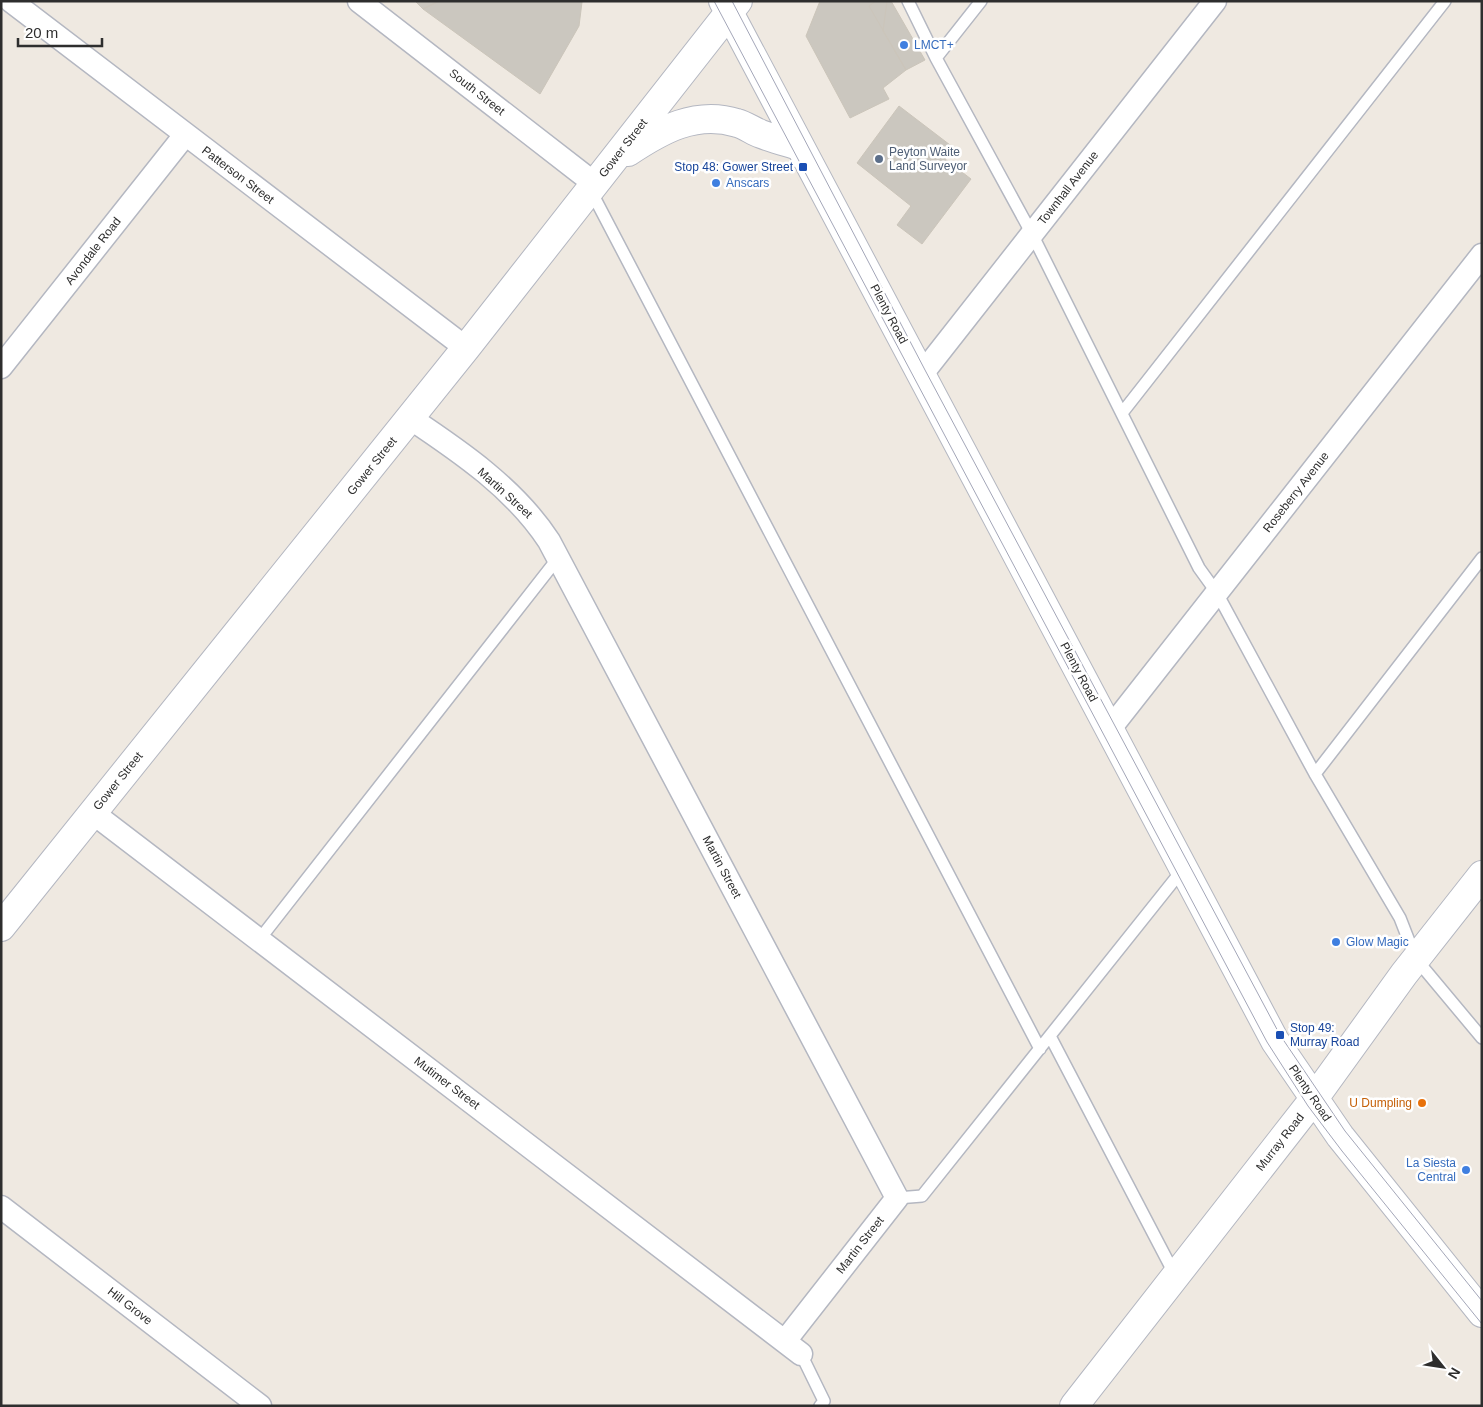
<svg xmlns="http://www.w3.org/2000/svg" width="1483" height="1407" viewBox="0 0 1483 1407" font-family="Helvetica,sans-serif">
<rect width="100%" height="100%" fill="#efe9e1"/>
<path fill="#cbc7bf" stroke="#cbc5ba" d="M415 1H439L423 9Z
M439 1H582V2L579 26 540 94 423 9Z
M820 1H887L883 31 906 70 883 88 889 99 850 118 806 36Z
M876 1H891L925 60 906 70 869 6Z
M899 106 954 148 945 159 971 179 922 244 897 225 911 206 857 163Z"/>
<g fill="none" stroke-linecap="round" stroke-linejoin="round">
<defs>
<path id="lane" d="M908 1 936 58 1032 234 1199 568 1217 593 1315 774 1400 918 1416 959 1482 1038
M936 58 981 1
M591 191 1040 1049
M1122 413 1445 1
M1315 774 1482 558
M259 940 558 558
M1050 1036 1175 1275
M897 1198 922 1196 1183 869
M801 1354 824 1401 820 1406"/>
<path id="street" d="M11 1 466 348
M359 1 595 184
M1 367 185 135
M922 374 1215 1
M410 418C461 452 515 489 549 541L897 1198 785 1341
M1109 730 1482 255
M93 813 801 1354
M1 1207 260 1406"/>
<path id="secondary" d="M723 1 1275 1041 1340 1136 1482 1313
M628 152C661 130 696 110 737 123 745 125 753 131 761 134 774 139 786 142 799 146
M1 927 466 348 738 1
M1074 1406 1313 1100 1404 974 1482 875"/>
</defs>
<use href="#lane" stroke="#b4b7c1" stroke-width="14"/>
<use href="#street" stroke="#b4b7c1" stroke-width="25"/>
<use href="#secondary" stroke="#b4b7c1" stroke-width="30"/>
<use href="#lane" stroke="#fff" stroke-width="11"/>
<use href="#street" stroke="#fff" stroke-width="22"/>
<use href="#secondary" stroke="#fff" stroke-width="28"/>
<path stroke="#a3a6b8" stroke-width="1" d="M714 1 1267 1042 1308 1106 1342 1151 1482 1324
M732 1 925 370 1280 1035 1345 1131 1482 1301"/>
</g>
<g fill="#3f7fe0" stroke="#fff" stroke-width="2">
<circle cx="904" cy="45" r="5"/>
<circle cx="716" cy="183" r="5"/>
<circle cx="1336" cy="942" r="5"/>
<circle cx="1466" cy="1170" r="5"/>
</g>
<circle fill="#5c6f8a" stroke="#fff" stroke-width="2" cx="879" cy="159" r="5"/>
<g fill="#1a4fb4" stroke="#fff" stroke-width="2">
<rect x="798" y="162" width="10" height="10" rx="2.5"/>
<rect x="1275" y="1030" width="10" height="10" rx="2.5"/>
</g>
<circle fill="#e8710a" stroke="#fff" stroke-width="2" cx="1422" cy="1103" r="5"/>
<g text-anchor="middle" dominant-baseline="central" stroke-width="5" stroke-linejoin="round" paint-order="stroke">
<g font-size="12" fill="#366cbe" stroke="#fff" text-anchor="start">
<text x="914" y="45">LMCT+</text>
<text x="726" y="183">Anscars</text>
<text x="1346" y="942">Glow Magic</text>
<text x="1456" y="1163" text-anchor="end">La Siesta<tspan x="1456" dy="14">Central</tspan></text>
</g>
<g font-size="12" fill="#2e2e2e" stroke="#fff">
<text transform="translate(477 92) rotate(38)">South Street</text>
<text transform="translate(623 148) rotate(-52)">Gower Street</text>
<text transform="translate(238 175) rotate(37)">Patterson Street</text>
<text transform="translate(1068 188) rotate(-52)">Townhall Avenue</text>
<text transform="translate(93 251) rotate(-52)">Avondale Road</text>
<text transform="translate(889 314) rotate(62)">Plenty Road</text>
<text transform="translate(372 466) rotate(-51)">Gower Street</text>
<text transform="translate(1296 492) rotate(-52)">Roseberry Avenue</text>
<text transform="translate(505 493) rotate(42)">Martin Street</text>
<text transform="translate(1079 672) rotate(62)">Plenty Road</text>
<text transform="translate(118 781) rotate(-51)">Gower Street</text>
<text transform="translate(722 867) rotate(62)">Martin Street</text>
<text transform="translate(447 1083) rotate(37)">Mutimer Street</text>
<text transform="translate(1310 1093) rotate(56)">Plenty Road</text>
<text transform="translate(1280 1142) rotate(-52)">Murray Road</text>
<text transform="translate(860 1245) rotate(-52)">Martin Street</text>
<text transform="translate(130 1306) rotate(38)">Hill Grove</text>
</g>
<g font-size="12" fill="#4e5e75" stroke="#fff" text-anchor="start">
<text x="889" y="152">Peyton Waite<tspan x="889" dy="14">Land Surveyor</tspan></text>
</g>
<g font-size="12" fill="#164399" stroke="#fff" text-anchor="end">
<text x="793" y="167">Stop 48: Gower Street</text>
<text x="1290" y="1028" text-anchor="start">Stop 49:<tspan x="1290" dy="14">Murray Road</tspan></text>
</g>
<g font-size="12" fill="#c56008" stroke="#fff" text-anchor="end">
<text x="1412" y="1103">U Dumpling</text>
</g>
</g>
<rect width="1483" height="1407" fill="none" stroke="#2e2e2e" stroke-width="5"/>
<g transform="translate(1443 1367) rotate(120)" stroke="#ffffff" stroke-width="4" paint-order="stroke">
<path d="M0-4L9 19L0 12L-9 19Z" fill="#2e2e2e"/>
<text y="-8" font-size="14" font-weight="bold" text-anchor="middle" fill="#2e2e2e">N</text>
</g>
<path d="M18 38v8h84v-8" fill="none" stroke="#2e2e2e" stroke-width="2.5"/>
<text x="25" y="38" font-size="15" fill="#2e2e2e" stroke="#ffffff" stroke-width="4" paint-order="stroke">20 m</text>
</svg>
